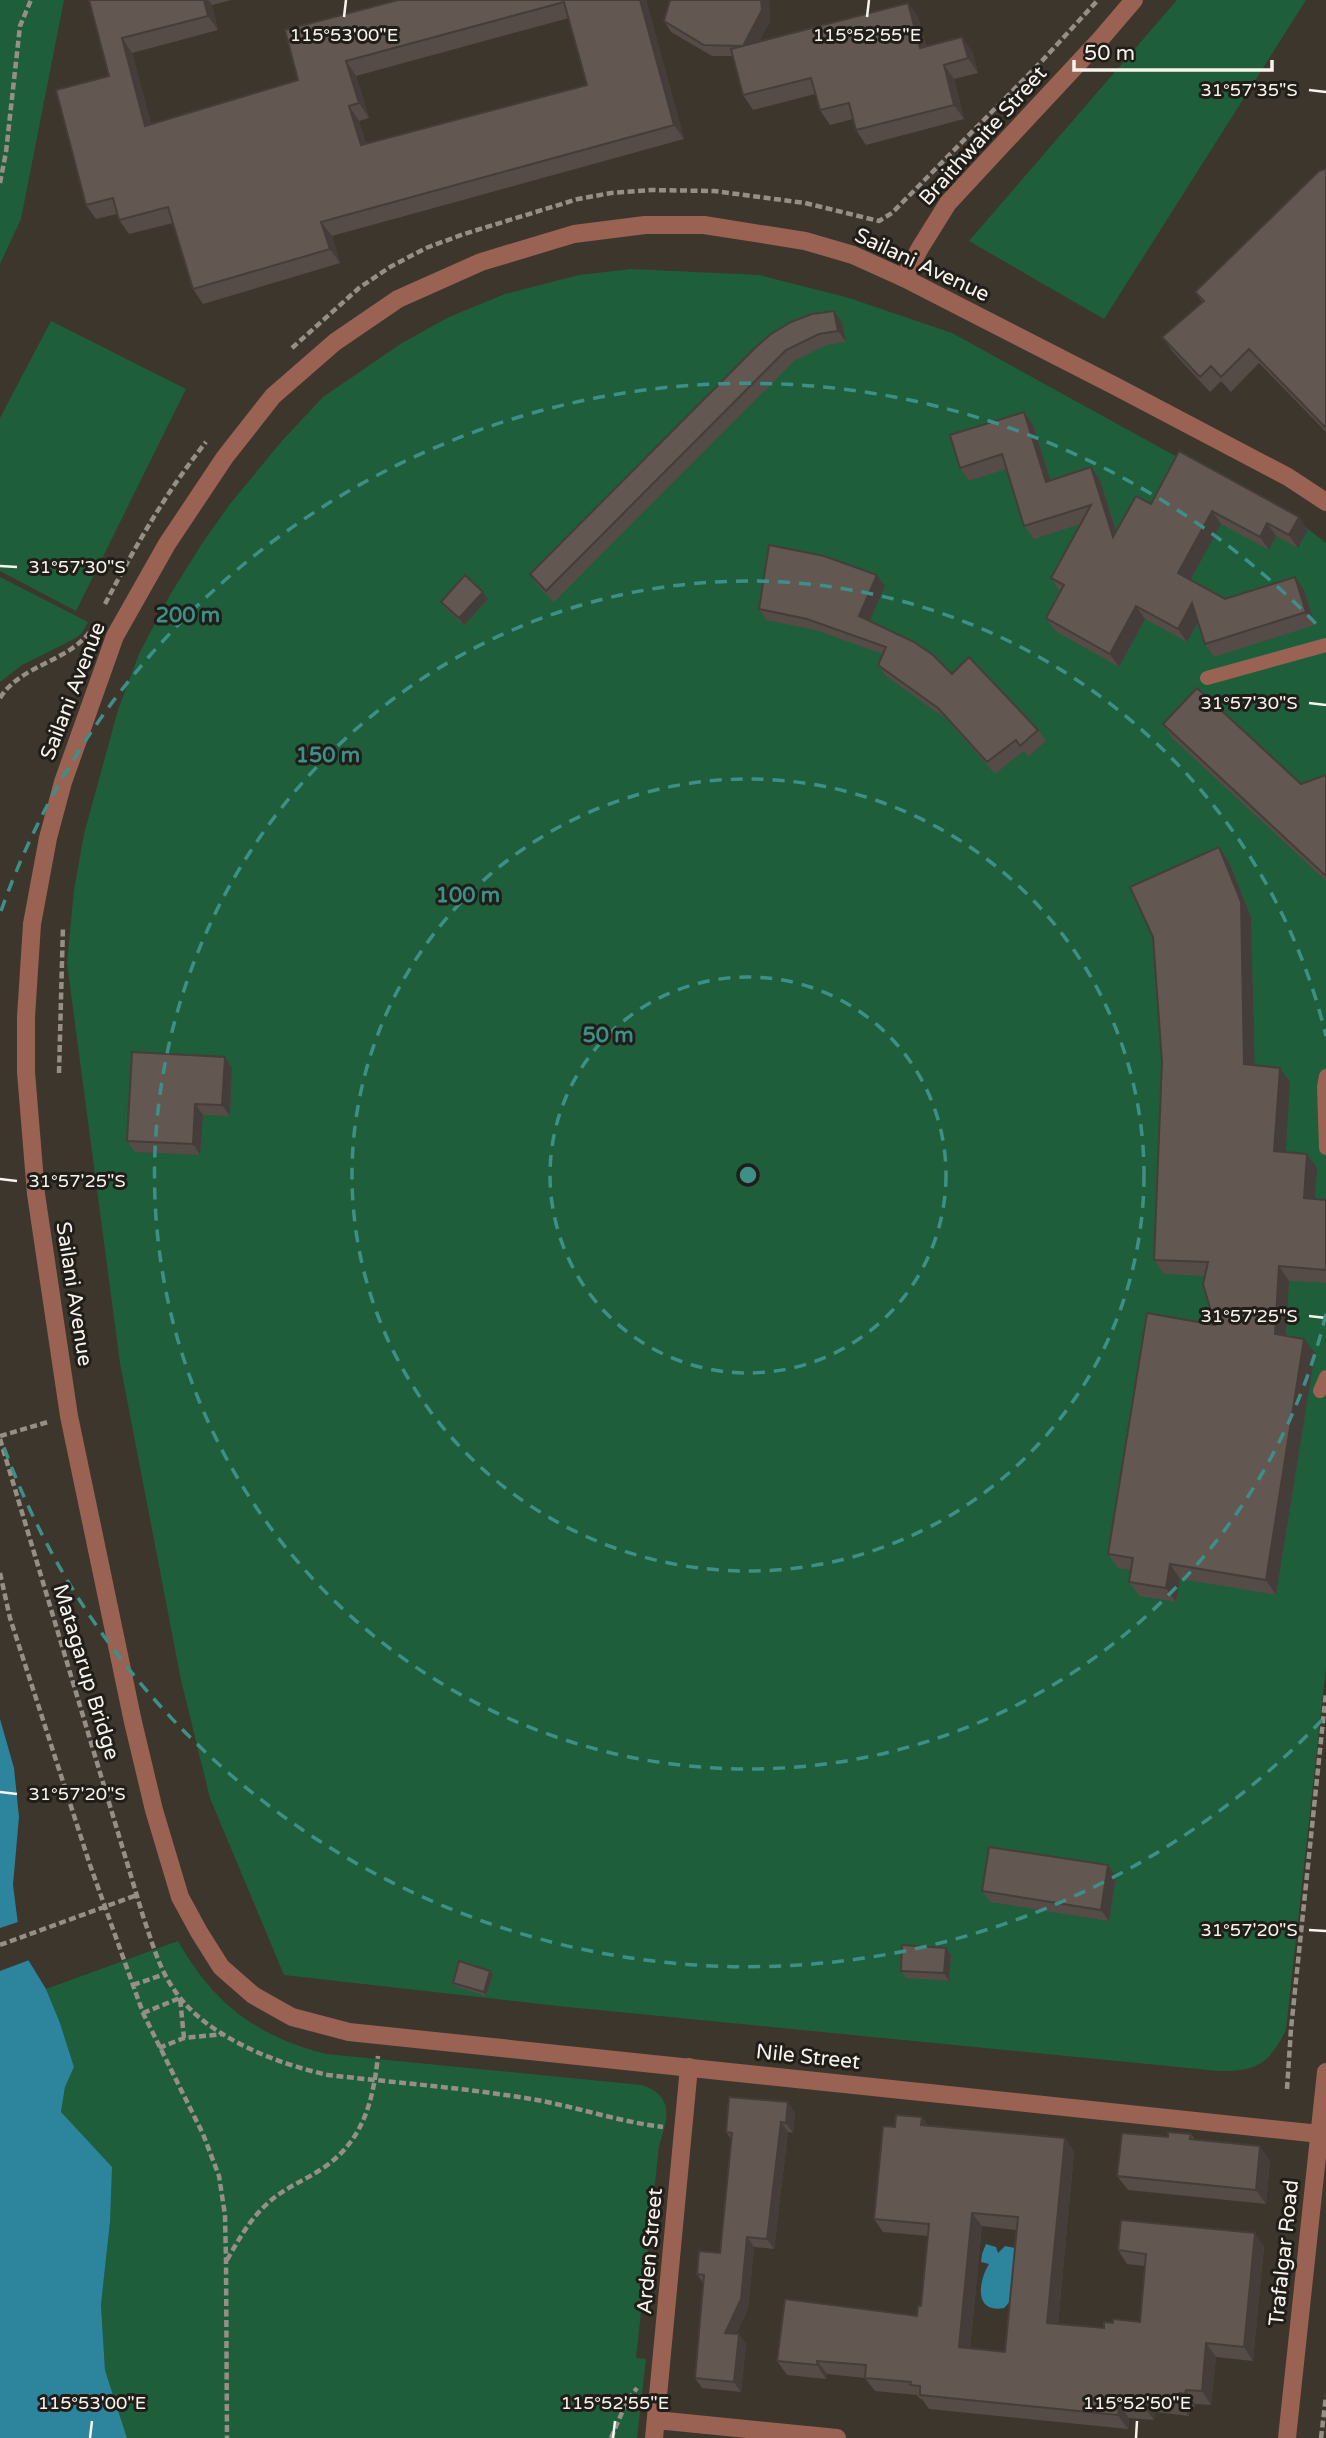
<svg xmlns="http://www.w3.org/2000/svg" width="1326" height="2438" viewBox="0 0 1326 2438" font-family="'Varela Round',sans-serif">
<rect width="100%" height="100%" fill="#3d362d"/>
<path fill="#1f5e3b" d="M0 0H64L21 219 0 264Z
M1177 0H1306L1104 319 969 241Z
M631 269 759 275 849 298 952 333 1308 529 1326 543V1667L1286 2030C1269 2064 1257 2071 1219 2071L558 2006 284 1975 210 1798 181 1680 120 1363 67 963 74 890 84 834 118 710 139 654 170 595 203 542 230 504 281 442 323 397 402 343 449 317 505 294 579 275Z
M51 321 186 389 76 611 0 571V418Z
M0 577 88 622 82 633 74 639 22 665 0 682Z
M178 1941C214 2004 256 2036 326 2054L642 2085C676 2097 667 2119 659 2146L636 2358 646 2359 637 2438H127L105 2370 101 2305 110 2222 84 2139 61 2112 65 2087 74 2067 60 2023 46 1989Z"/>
<path fill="#2c849d" d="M0 1719 14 1768 19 1817 13 1885 21 1948 46 1989 60 2023 74 2067 65 2087 61 2112 112 2167 110 2222 101 2305 105 2370 127 2438H0Z
M986 2244 996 2247 998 2253 1005 2246 1015 2248C1016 2267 1020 2294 1004 2308 974 2314 978 2282 989 2264L981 2262 982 2254Z"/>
<path fill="#3d362d" d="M21 1921 25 1947 32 1959 0 1971V1928Z"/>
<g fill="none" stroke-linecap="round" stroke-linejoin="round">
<path stroke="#958f87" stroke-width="4.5" stroke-dasharray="7 3.5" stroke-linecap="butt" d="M0 183 6 152 20 26 31 0
M292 348 359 288 390 267 426 248 464 234 578 199 611 193 651 190 714 191 805 203 879 221 892 213 1040 63 1098 0
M105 604C135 547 166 492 206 442
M0 698C22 663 72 662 93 627
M59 1073 63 926
M0 1436 48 1422
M0 1439 143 1916C152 1942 159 1969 175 1991 205 2036 277 2064 328 2075 398 2083 468 2088 537 2100 580 2108 621 2122 663 2127
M0 1573 10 1618 90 1865 143 2013 203 2134 219 2176 225 2215 226 2261 227 2438
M0 1945 137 1895
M133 1985 165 1974
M143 2013 180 1998 184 2038
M159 2048 184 2038 223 2034
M1287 2089 1291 2029 1326 1692
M227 2260C239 2239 250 2219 268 2203 284 2188 304 2181 323 2168 363 2141 373 2102 378 2056
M611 2438 627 2401 637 2388
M1321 2438 1326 2396"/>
<path stroke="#9a6252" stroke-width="14" d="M1207 678 1326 645
M1326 1148 1324 1087 1326 1076
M1320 1391 1326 1377"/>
<path stroke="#9a6252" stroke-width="18" d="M904 278 920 248 948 203 1098 42 1134 0
M656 2420 837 2438
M654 2438 689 2067"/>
<path stroke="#9a6252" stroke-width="18" d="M1320 2134 349 2032 292 2017 253 1995 221 1967 199 1932 180 1897 154 1810 133 1722 69 1416 36 1194 26 1072V1017L32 924 48 838 63 782 115 636 167 544 225 457 273 396 335 342 398 299 481 262 574 234 645 225H704L805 241 853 255 904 278 1117 387 1288 477 1326 502
M1287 2438 1326 2072"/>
</g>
<path fill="#554b47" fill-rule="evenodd" d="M89 0H231L212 5 218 30 132 53 151 124 298 80 398 0H646L684 139 332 236 340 263 203 304 193 289 173 223 129 234 119 220 117 214 96 219 86 205 109 76ZM569 18 587 85 366 144 359 121 369 118 356 76Z
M670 0H769L770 21 759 41 908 3 918 17 926 46 972 51 978 73 954 79 964 119 866 145 856 130 853 119 830 125 820 110 815 94 753 110 743 95 733 56H712L671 32 664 21Z
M1326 169V432L1259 363 1231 392 1221 381 1210 392 1172 351 1162 337 1202 302 1195 292Z
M834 311 842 322 846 342 827 345 794 361 554 602 537 585 530 574 756 347Z
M1024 412 1033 425 1050 480 1091 467 1100 480 1117 532 1151 504 1179 451 1308 530 1298 548 1276 536 1269 550 1221 524 1190 580 1225 599 1304 590 1315 625 1214 657 1205 644 1198 622 1187 642 1145 619 1119 667 1055 631 1046 618 1060 592 1051 578 1081 524 1034 539 1024 526 1006 469 969 481 960 468Z
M877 575 885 586 869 621 1038 730 1046 741 1028 757 1024 751 995 774 946 719 886 676 878 665 883 654 815 630 766 620 759 609Z
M488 599 464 625 446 609 441 602Z
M1163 724 1301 784 1326 775V881L1172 738Z
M1229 862 1251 917 1254 1065 1280 1068 1290 1082 1285 1152 1307 1154 1317 1168 1315 1199 1326 1200V1283L1289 1281 1286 1336 1315 1353 1276 1595 1180 1579 1176 1602 1139 1596 1129 1582 1131 1570 1118 1568 1108 1554 1215 1325 1205 1276 1164 1274 1154 1260Z
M232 1068 230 1116 203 1115 200 1155 135 1152 127 1141Z
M1116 1876 1109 1921 990 1902 982 1891Z
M951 1955 949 1981 906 1978 901 1971Z
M490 1971 493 1974 486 1996 455 1986 453 1983Z
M795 2112 793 2133 788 2132 774 2249 754 2247 748 2309 736 2334H739L746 2344 741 2392 702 2388 695 2378 703 2283 697 2274 720 2253 731 2139 726 2132Z
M929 2126 1065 2138 1074 2152 1058 2324 1104 2328 1113 2323 1140 2322 1145 2266 1127 2264 1118 2250 1264 2246 1253 2361 1216 2357 1211 2405 1195 2404V2407H1190L1189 2416 1155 2412 1154 2420 1129 2418 1128 2429 929 2409 922 2399H920L917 2395 875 2391 865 2378 827 2374 826 2379 787 2375 777 2361 917 2316 921 2306 928 2236 883 2232 874 2219ZM982 2226 1016 2230 1005 2352 970 2348Z
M1191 2134 1195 2140 1270 2161 1266 2204 1128 2190 1117 2176 1168 2137Z"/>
<path fill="#453d39" d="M204 0H208L212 5 218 30 208 16Z
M640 0H646L684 139 674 125Z
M761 0H769L770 21 751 57 743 46Z
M908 3 918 17 930 62 920 48Z
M962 37 972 51 978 73 968 58Z
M122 38 132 53 155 140 145 126Z
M346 61 356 76 369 118 359 103Z
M944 65 954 79 964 119 954 105Z
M349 106 359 121 371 160 361 145Z
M321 222 332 236 340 263 330 249Z
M834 311 842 322 846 342 838 331Z
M1024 412 1033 425 1055 495 1046 482Z
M1091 467 1100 480 1122 550 1113 537Z
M1212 511 1221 524 1187 586 1178 573Z
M1299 517 1308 530 1298 548 1289 535Z
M1267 523 1276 536 1269 550 1260 537Z
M877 575 885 586 867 627 859 616Z
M1295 577 1304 590 1315 625 1306 612Z
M483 592 488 599 464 625 459 618Z
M1192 603 1201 616 1187 642 1178 629Z
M1136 606 1145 619 1119 667 1110 654Z
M1219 847 1229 862 1251 917 1255 1079 1244 1064Z
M225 1057 232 1068 230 1116 222 1105Z
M1280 1068 1290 1082 1285 1165 1274 1151Z
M195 1104 203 1115 200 1155 193 1144Z
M1307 1154 1317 1168 1314 1213 1304 1198Z
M1279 1266 1289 1281 1285 1349 1275 1334Z
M1304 1339 1315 1353 1276 1595 1266 1580Z
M1170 1564 1180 1579 1176 1602 1166 1588Z
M1108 1865 1116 1876 1109 1921 1101 1910Z
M946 1948 951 1955 949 1981 944 1973Z
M490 1971 493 1974 486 1996 484 1992Z
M788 2102 795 2112 793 2133 786 2123Z
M922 2117 932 2130 921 2125Z
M781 2122 788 2132 774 2249 767 2239Z
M1065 2138 1074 2152 1057 2336 1047 2323Z
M1260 2146 1270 2161 1266 2204 1256 2190Z
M972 2213 982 2226 969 2361 959 2347Z
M1255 2233 1264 2246 1253 2361 1244 2347Z
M747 2237 754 2247 748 2309 732 2343 725 2333Z
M739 2334 746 2344 741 2392 734 2382Z
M1206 2343 1216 2357 1211 2405 1202 2391Z
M817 2361 827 2374 826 2379 817 2365Z
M1186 2390 1195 2404V2407L1185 2394Z
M1180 2393 1190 2407 1189 2416 1179 2402Z
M1145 2399 1155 2412 1154 2420 1144 2407Z
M1119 2405 1129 2418 1128 2429 1118 2415Z"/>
<path fill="#635752" stroke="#453d39" stroke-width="2" fill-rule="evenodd" d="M89 0H204L208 16 122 38 145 126 298 80 285 30 398 0H640L674 125 321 222 330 249 193 289 168 207 119 220 113 198 86 205 56 90 109 76ZM564 2 587 85 361 145 349 106 359 103 346 61Z
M670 0H761L762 10 743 46 704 45 664 21Z
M908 3 920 48 962 37 968 58 944 65 954 105 856 130 849 103 820 110 811 78 743 95 731 49Z
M1326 169V428L1249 349 1221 377 1211 366 1200 377 1162 337 1204 301 1195 292 1319 171Z
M834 311 838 331 819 334 786 350 546 591 530 574 756 347 771 334 791 322 812 314Z
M1024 412 1046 482 1091 467 1113 537 1136 496 1151 504 1179 451 1299 517 1289 535 1267 523 1260 537 1212 511 1178 573 1225 599 1295 577 1306 612 1205 644 1192 603 1178 629 1136 606 1110 654 1046 618 1064 585 1051 578 1091 505 1024 526 1002 454 960 468 950 435Z
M769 545 824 556 877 575 859 616 914 642 933 655 952 674 969 657 1038 730 1020 746 1016 740 987 762 938 708 878 665 886 647 807 619 759 609Z
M465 575 483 592 459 618 441 602Z
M1197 688 1301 784 1326 775V876L1163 724Z
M1219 847 1241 902 1244 1064 1280 1068 1274 1151 1307 1154 1304 1198 1326 1200V1270L1279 1266 1275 1334 1304 1339 1266 1580 1170 1564 1166 1588 1129 1582 1133 1558 1108 1554 1147 1313 1215 1325 1203 1284 1208 1262 1154 1260 1162 1062 1153 937 1130 887Z
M132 1052 225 1057 222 1105 195 1104 193 1144 127 1141Z
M989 1847 1108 1865 1101 1910 982 1891Z
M902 1945 946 1948 944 1973 901 1971Z
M459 1961 490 1971 484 1992 453 1983Z
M729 2097 788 2102 786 2123 781 2122 767 2239 747 2237 741 2299 725 2333 739 2334 734 2382 695 2378 704 2275 697 2274 699 2251 720 2253 732 2133 726 2132Z
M896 2115 922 2117 921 2125 1065 2138 1047 2323 1104 2328V2322L1113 2323V2319L1140 2322 1146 2254 1118 2250 1121 2220 1255 2233 1244 2347 1206 2343 1202 2391 1186 2390 1185 2394 1180 2393 1179 2402 1145 2399 1144 2407 1119 2405 1118 2415 920 2395V2386L910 2385 911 2382 865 2378 866 2365 817 2361V2365L777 2361 785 2299 917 2316 918 2306H921L929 2224 874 2219 883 2126 895 2127ZM972 2213 1018 2217 1005 2352 959 2347Z
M1168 2132 1191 2134 1190 2139 1260 2146 1256 2190 1117 2176 1122 2133 1168 2137Z"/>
<path fill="none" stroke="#f8f3ed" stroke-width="2.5" d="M344 17 346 0M867 17 869 0M1309 90 1326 92M0 566 17 567M1309 703 1326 705M0 1179 17 1181M1309 1316 1326 1318M0 1792 17 1794M1309 1930 1326 1931M90 2438 92 2421M613 2438 615 2421M1136 2438 1137 2421"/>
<g fill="none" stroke="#3e8f87" stroke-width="3.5" stroke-dasharray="12 9">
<circle cx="748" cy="1175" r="198"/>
<circle cx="748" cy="1175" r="396"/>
<path d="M1326 1314A594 594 0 1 1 1326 1036"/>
<path d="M1322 1720A792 792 0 0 1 1 1439M1 911A792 792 0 0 1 1322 630"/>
</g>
<g text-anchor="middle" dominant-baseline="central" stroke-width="6" stroke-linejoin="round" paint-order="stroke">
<g font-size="21" fill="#f8f3ed" stroke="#211e1a">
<text transform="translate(983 136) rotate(-48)">Braithwaite Street</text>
<text transform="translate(922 265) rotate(25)">Sailani Avenue</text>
<text transform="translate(73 691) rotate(-69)">Sailani Avenue</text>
<text transform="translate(74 1294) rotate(81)">Sailani Avenue</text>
<text transform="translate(86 1672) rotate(73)">Matagarup Bridge</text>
<text transform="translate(808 2057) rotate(6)">Nile Street</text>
<text transform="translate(650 2251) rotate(-85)">Arden Street</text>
<text transform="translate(1284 2253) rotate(-84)">Trafalgar Road</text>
</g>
</g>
<g font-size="18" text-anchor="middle" fill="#f8f3ed" stroke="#211e1a" stroke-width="6" stroke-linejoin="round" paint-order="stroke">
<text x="344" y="41">115°53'00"E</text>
<text x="867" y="41">115°52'55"E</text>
<text x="1249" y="96">31°57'35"S</text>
<text x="77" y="573">31°57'30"S</text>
<text x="1249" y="709">31°57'30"S</text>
<text x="77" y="1187">31°57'25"S</text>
<text x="1249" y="1322">31°57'25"S</text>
<text x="77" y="1800">31°57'20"S</text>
<text x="1249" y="1936">31°57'20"S</text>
<text x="92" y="2409">115°53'00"E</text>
<text x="615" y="2409">115°52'55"E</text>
<text x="1137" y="2409">115°52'50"E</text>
</g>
<circle cx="748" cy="1175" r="10" fill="#3e8f87" stroke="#211e1a" stroke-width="3.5"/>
<g font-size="21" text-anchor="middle" font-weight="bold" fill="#3e8f87" stroke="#211e1a" stroke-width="6" stroke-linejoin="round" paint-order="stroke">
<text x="188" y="622">200 m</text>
<text x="328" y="762">150 m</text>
<text x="468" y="902">100 m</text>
<text x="608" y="1042">50 m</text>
</g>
<path d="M1074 60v10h198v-10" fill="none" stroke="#f8f3ed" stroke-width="3.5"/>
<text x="1084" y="60" font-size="21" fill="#f8f3ed" stroke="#211e1a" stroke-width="5" paint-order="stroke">50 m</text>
</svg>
